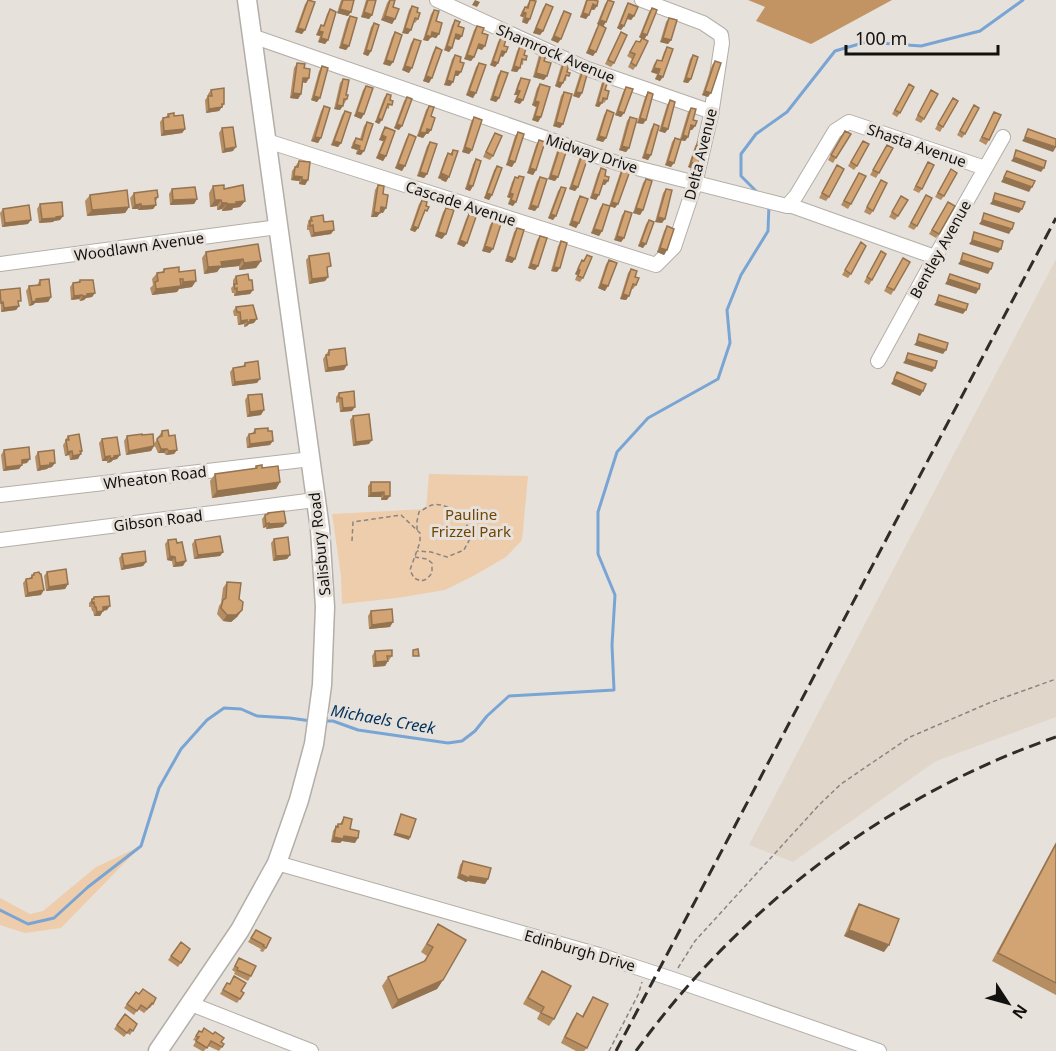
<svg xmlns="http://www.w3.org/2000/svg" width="1056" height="1051" viewBox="0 0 1056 1051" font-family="'Noto Sans',sans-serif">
<rect width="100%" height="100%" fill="#e7e1db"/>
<path fill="#e1d6ca" d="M1056 259V717L936 761 793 862 749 845Z"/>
<path fill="#eecdac" d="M429 474 528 476 522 540 506 557 475 575 445 590 397 598 342 604 341 576 332 514 426 509Z
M141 846 61 928 25 933 0 925V898L30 914 43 911 96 867Z"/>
<path fill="#c29463" d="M748 0H892L811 44 756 21 765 7Z"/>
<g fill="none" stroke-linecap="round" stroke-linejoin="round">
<path stroke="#79a5d5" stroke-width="3" d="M758 193 741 176V154L756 134 787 112 835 51 866 42 921 46 980 31 1023 0
M324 721H333L358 730 448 743 462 741 475 731 487 716 509 696 614 690 612 645 615 595 598 554V512L617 452 648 418 718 379 730 343 727 310 741 275 768 231 769 204
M0 910 28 924 54 918 88 887 141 846 159 788 181 749 207 720 224 708 241 709 257 716 290 718 311 721"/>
<defs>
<path id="minor" d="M437 0 585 68 712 112
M252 36 617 163 787 206H792L935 257
M267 141 656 265 674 247 695 184 711 115 722 43 721 35 703 23 642 0
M787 206 796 196 835 131 849 122 985 168
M0 264 278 227
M878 361 935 257 1003 137
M0 495 311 459
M0 540 315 500
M277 863 599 955 672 979 879 1051
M191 1004 311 1051"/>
<path id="major" d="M158 1051 240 930 277 863 299 800 314 744 322 685 325 607 320 529 247 0"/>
</defs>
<use href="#minor" stroke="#b3aea8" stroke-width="16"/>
<use href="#major" stroke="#b3aea8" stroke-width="21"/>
<path stroke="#898581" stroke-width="1.5" stroke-dasharray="4.5 3" stroke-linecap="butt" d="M417 530V521L419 512C423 510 428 506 432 505 448 501 470 521 470 536 470 541 466 545 464 550L447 557 431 552 417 551
M352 541 353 522 401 515 420 533V542L410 570 414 578 421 581 427 579 432 573V563L427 559 415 557
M678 968 695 941 819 805 841 784 910 737 989 703 1056 679
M609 1051 638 995 642 982"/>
<use href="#minor" stroke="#fff" stroke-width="14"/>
<use href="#major" stroke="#fff" stroke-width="18"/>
<path stroke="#2f2d2a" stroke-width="3" stroke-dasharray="12 6" stroke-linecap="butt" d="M616 1051 1056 218
M636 1051C740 907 888 795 1056 737"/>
</g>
<path fill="#b58d63" d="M308 0 302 34 295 32 305 4Z
M341 0H354L351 12 348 16 337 13Z
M366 0H376L372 15 369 19 361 17Z
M389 0H395L393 7 395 19 392 24 381 20 387 3Z
M530 0V19L527 24 522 22 523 17 520 16 522 11 525 7H526Z
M586 0H594L597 6 594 10 591 9 586 19 580 17Z
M608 0 603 26 593 56 586 53 596 29 599 25 597 24 605 4Z
M628 3 634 16 631 20 627 19 621 30 617 28 625 8Z
M546 4 543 31 540 35 533 33 543 8Z
M412 6 417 12 418 19 415 23 414 22 408 34 402 33 409 10Z
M652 8 647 35 644 39 636 66 633 70 628 67 632 59 627 56 636 41 639 42 642 39 639 37 649 12Z
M330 9 328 40 325 44 318 42 320 36 316 35 318 30 321 25 323 26 327 14Z
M434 10 439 34 436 38 431 37 428 41 423 40 431 14Z
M564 11 558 43 551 40 561 16Z
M350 16 349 46 346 50 339 48 347 20Z
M669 18 671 40 668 44 660 42 666 22Z
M455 20 458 26 462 36 459 40 455 39 452 48 449 52 444 50 452 25Z
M374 23 371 51 368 56 363 54 371 27Z
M477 26 482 33V50L477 48 474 57 471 61 464 59 474 30Z
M395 32 393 62 390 66 383 64 392 37Z
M621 32 614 63 611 67 605 64Z
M501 37 504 46 503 57 500 56 498 63 495 67 490 65 498 42Z
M414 39 409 73 402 70 411 43Z
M520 46 524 55 523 65 521 64 517 72 511 71 517 51Z
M436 47 429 83 423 81 433 52Z
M667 47 660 81 655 79 657 74 651 72 654 64 657 60 661 61 664 52Z
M542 51 544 80 533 77 539 55Z
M455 55 460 62 458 76H455L453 82 450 86 444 85 452 59Z
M693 55 691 79 688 83 683 82 690 59Z
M715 61 708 97 702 95 712 65Z
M564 62 567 72 566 81 564 80 560 88 555 86 561 66Z
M297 63 304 68 309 78 306 83 303 82 301 94 298 99 290 98 294 68Z
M479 63 473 98 466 95 476 67Z
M322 66 317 102 311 100 319 71Z
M583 70 582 93 579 98 573 96 580 74Z
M501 71 499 98 496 102 490 100 498 75Z
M605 77 607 99 604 103 602 102 599 107 595 106 602 82Z
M521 78 520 104 514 102 517 95H514L518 83Z
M343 79 347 99 344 104H343L340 110 334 109 340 83Z
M540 84 541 117 538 122 532 120 536 107 532 105 537 88Z
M909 84 900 113 897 117 892 114Z
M366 86 364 114 361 119 354 116 363 90Z
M626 87 624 113 621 117 615 115 623 92Z
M211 90 224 104 219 111 206 113 205 100 208 96V94Z
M931 90 924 119 921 123 915 120Z
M564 92 563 124 560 128 553 126 561 96Z
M648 92 646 120 643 124 637 123 645 97Z
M387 94 390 100 389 109 387 108 379 124 375 122 384 98Z
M407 97 399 130 394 128 404 101Z
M953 98 943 127 940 132 935 129Z
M670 100 668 129 665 133 659 131 667 105Z
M974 105 965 134 962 138 957 135Z
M324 106 318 143 311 141 321 111Z
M429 106 431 116V130L428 134H426L423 138 417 136 426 110Z
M691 108 693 120 695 126 692 130H690L688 137 685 141 681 140 671 167 665 165 672 142 675 138 680 139 688 112Z
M607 110 606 138 603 142 596 140 604 115Z
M345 111 341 143 338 147 331 145 342 115Z
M994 112 989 140 986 145 979 141Z
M168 114 174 116 185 129 182 133 161 136 160 122 163 118 166 117Z
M474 117 472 150 469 154 462 152 471 122Z
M630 117 629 148 626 152 619 150 627 121Z
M367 122 361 155 356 154 357 150 351 148 353 142 356 138 360 139 364 126Z
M654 124 651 155 648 160 642 158 651 129Z
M385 127 386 156 383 161 376 158 383 141 379 140 382 132Z
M222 128 233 151 222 153 219 133Z
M518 132 512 167 506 165 515 136Z
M495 133 493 156 490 160 483 157 492 138Z
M409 134 402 171 395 168 406 139Z
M842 135 836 158 833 163 828 160Z
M539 140 536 170 533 175 527 173 536 145Z
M863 141 857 166 854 170 848 166Z
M430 142 427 174 424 178 417 176 427 146Z
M698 142 697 165 694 169 688 167 695 146Z
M887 145 879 173 876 178 870 175Z
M560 147 555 181 548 179 557 151Z
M453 150 446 182 438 178 445 158 448 153 450 154Z
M582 155 578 187 575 191 569 189 579 159Z
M476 159 473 186 470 191 465 189 473 164Z
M299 161 308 180 305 185 299 184V181L291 180 292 171Z
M928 162 922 189 919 193 913 190Z
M837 165 829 197 826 201 819 198Z
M497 166 492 195 489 200 484 198 494 170Z
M601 168 605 176V185L602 184 596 200 590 198 598 173Z
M623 168 615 208 610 206 602 231 599 236 591 233 600 208 603 204 609 206 620 173Z
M951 169 944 196 941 200 935 197Z
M859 173 851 204 848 209 841 205Z
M519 176 513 206 508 204 510 198 507 197 512 182 515 177 517 178Z
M540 177 535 211 528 209 537 181Z
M646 179 643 210 640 215 633 213 643 183Z
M881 180 873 211 870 215 864 212Z
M378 185 383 194V213L380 212 377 217H371L375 190Z
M213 186 224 189 245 201 240 207 233 208 232 210 222 211V209L217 210V206L210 207 209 193Z
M561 187 553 220 548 218 558 191Z
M172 189 197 199 194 204 170 205 169 194Z
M666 189 662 223 655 222 663 193Z
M134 193 158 197 156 201V205L153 209 143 210H138V209H132L130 198Z
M90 195 129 207 125 213 87 216 85 201Z
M926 195 917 226 914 230 908 227Z
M580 196 579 223 576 228 569 225 577 201Z
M901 196 898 216 895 220 889 217Z
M422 200 426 206 424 215H423L418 228 415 232 410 230 419 204Z
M948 202 939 234 936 238 929 234Z
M40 204 63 216 60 220 54 221 53 222 39 223 37 209Z
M446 208 442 239 435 236 443 212Z
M3 209 28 224 2 227 0 213Z
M625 211 624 238 621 242 614 240 622 215Z
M469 214 467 243 464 247 457 244 466 219Z
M311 217 324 222 331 234 311 237 309 230H307V226L308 223V221Z
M649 220 643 248 638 246 646 224Z
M493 221 490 253 482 251 490 225Z
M667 226V250L664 255 657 252 664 231Z
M517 228 515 259 512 263 505 261 514 232Z
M540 236 538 266 535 270 528 268 537 240Z
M561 241 557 272 551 271 558 246Z
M861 242 851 274 848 278 842 275Z
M881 251 872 280 869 285 864 282Z
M206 252 261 261 256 268 239 270V266L220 268 217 272 204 274 202 258Z
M587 255 583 278 580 282 575 280 577 275 575 274 579 265 582 260 583 261Z
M309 256 328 271H327L328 277 325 281 309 284 306 260Z
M903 258 894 290 891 295 884 291Z
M609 260 605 291 598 288 606 264Z
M164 269 179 272 192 287 179 289 177 292 152 295 150 288 153 285 152 279 157 273 162 272Z
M631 269 635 277 636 285 633 289H631L626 300 620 299 628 273Z
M236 276 249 280 253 290 250 294 234 296V293H232L231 288 233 286V280Z
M40 280 51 297 48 302 35 303 33 305 29 306 26 291 29 286 37 285Z
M80 280 95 293 92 297 86 298 84 300 80 301 79 299 71 300 70 287 73 283 78 282Z
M0 290 19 304V306L16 310 1 312Z
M236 307 254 323 249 324 247 326 244 327V324L238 325 237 316H234L233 311Z
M329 350 344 370 325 372 323 359Z
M245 363 257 383 232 386 230 372 233 368 243 366Z
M339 393 352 411 340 412 339 402 336 403V397Z
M248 395 261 415 247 417 245 400Z
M353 416 369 444 353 446 350 420Z
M255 429 270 445 247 448 246 438 249 434H252Z
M162 431 169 436 177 450 174 454 166 455 164 453H158L154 444Z
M142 435 154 446 151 451 126 455 124 441 127 436Z
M68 436 82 451 78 459 70 460 69 455 65 456 63 445 65 442V440Z
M102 439 120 455 117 459 113 460 111 462 107 463V461H102L99 443Z
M4 450 27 463 22 464 19 469 3 471 1 455Z
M38 452 52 467 48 468 47 469 37 471 35 457Z
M256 466 262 468 280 482 276 489 212 498 210 481 215 474 254 469Z
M371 482H390L387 500H381V497H368V486Z
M268 513 283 527 266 529V527L263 528 262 519 265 515 267 514Z
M274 539 290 555 287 559 273 561 271 543Z
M168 540 183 566 173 567 172 561 167 560 165 544Z
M195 540 223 552 220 556 194 559 192 544Z
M122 554 146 562 143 566 121 570 119 558Z
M47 572 68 584 65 589 46 591 44 576Z
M34 573 40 574 41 595 25 597 23 583 26 579H29Z
M227 582 239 599 242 610 237 617 231 622 223 621 217 614 219 606 221 603 223 588Z
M94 597 107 610 103 611 100 616H94L93 611H92L91 607H89V603Z
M371 611 390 627 369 629 368 616Z
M375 651 392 656 389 660H388L385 666 373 667 372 656Z
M344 817 350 829 355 843 342 841 340 843 331 842 333 831 338 824H340Z
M1056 842V995L992 961Z
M463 861 488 879 485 884 468 881 466 882 457 878 460 865Z
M859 904 884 952 844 936 855 910Z
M438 924 443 980 437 989 392 1009 382 986 388 977 423 962 427 956 421 952Z
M256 930 266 948 263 952 260 951 261 949 248 942Z
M181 942 190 949 178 967 168 960Z
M239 958 251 976 248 981 234 974 235 972 232 970Z
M542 971 554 1019 549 1026 537 1019 540 1013 523 1004 538 977Z
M234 976 241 991 240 999 237 1003 220 994 227 983 230 984Z
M136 992 153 1004 150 1008H149L144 1013 138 1009 134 1015 124 1008Z
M593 997 587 1048 584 1051H576L561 1043 572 1020 577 1013 582 1016 589 1003Z
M125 1014 137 1024 130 1035 127 1033 124 1037 114 1029Z
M199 1031 224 1044 219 1051 208 1046 204 1051H202L193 1046 196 1041 193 1040Z"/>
<path fill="#947350" d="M475 0 480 2 477 7 472 5Z
M593 4 597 6 594 10 590 9Z
M340 9 351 12 348 16 337 13Z
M364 12 372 15 369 19 361 17Z
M523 12 526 13 523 17 520 16Z
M583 13 589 15 586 19 580 17Z
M629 14 634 16 631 20 626 18Z
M385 16 395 19 392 24 381 20Z
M525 18 530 19 527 24 522 22Z
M600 20 606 22 603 27 597 24Z
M620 24 624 26 621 30 617 28Z
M298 28 305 30 302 34 295 32Z
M405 28 411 30 408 34 402 33Z
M536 28 543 31 540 35 533 33Z
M319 31 323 32 320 36 316 35Z
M432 32 439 34 436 38 429 36Z
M642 33 647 35 644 40 639 37Z
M456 34 462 36 459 40 453 38Z
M426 35 431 37 428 41 423 40Z
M554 36 561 39 558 43 551 40Z
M321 38 328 40 325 44 318 42Z
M663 38 671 40 668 44 660 42Z
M342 44 349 46 346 50 339 48Z
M479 44 485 46 482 50 476 48Z
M447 46 452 48 449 52 444 50Z
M589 49 596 52 593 56 586 53Z
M366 50 371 51 368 56 363 54Z
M502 51 506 52 503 57 499 55Z
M467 55 474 57 471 61 464 59Z
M386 60 393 62 390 66 383 64Z
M493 61 498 63 495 67 490 65Z
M405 66 412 68 409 73 402 70Z
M514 66 520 68 517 72 511 71Z
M654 68 660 69 657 74 651 72Z
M456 71 461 72 458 76 453 75Z
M536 73 547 76 544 80 533 77Z
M658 75 663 77 660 81 655 79Z
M426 76 432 78 429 83 423 81Z
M303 78H309L306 83 300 82Z
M686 78 691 79 688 83 683 82Z
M447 80 453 82 450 86 444 85Z
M558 82 563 83 560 88 555 86Z
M517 90 520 91 517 95H514Z
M469 91 476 93 473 98 466 95Z
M705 91 711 93 708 97 702 95Z
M576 92 582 93 579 98 573 96Z
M293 93 301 94 298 99 290 98Z
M314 96 320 98 317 102 311 100Z
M493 96 499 98 496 102 490 100Z
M517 98 523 100 520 104 514 102Z
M535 101 539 102 536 107 532 105Z
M598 102 602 103 599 107 595 106Z
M222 104H224L219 111 206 113 209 109Z
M337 105 343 106 340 110 334 109Z
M618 111 624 113 621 117 615 115Z
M357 112 364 114 361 119 354 116Z
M535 116 541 117 538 122 532 120Z
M378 118 382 120 379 124 375 122Z
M640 118 646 120 643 124 637 123Z
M556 122 563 124 560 128 553 126Z
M397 124 402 126 399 130 394 128Z
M691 125 695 126 692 130 688 129Z
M662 127 668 129 665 133 659 131Z
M185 129 182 133 161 136 164 131Z
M427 129 431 130 428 134H426L423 138 417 136 420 132Z
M382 135 386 137 383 141 379 140Z
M683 135 688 137 685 141 680 140Z
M599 136 606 138 603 142 596 140Z
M315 137 321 138 318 143 311 141Z
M1025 137 1056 147 1053 152 1022 141Z
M334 141 341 143 338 147 331 145Z
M354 144 360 146 357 150 351 148Z
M622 146 629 148 626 152 619 150Z
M236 147 233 151 222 153 225 149Z
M465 147 472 150 469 154 462 152Z
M359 150 364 151 361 155 356 154Z
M379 154 386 156 383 161 376 158Z
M645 154 651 155 648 160 642 158Z
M1014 157 1044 168 1041 172 1011 161Z
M509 160 515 162 512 167 506 165Z
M668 161 674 163 671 167 665 165Z
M691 162 697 165 694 169 688 167Z
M398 164 405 166 402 171 395 168Z
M530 168 536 170 533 175 527 173Z
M420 172 427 174 424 178 417 176Z
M441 173 445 174 442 179 438 178Z
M551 175 558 177 555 181 548 179Z
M294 176 302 177 299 181 291 180Z
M444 176 449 177 446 182 441 180Z
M1004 177 1032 187 1029 192 1001 182Z
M302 180H308L305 185 299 184Z
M604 180 608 181 605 185 601 184Z
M468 185 473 186 470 191 465 189Z
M572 185 578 187 575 191 569 189Z
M487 193 492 195 489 200 484 198Z
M510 193 513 194 510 198 507 197Z
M593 194 599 195 596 200 590 198Z
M197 199 194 204 170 205 173 200Z
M215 200H221L217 206 210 207Z
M511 200 516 202 513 206 508 204Z
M993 200 1022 209 1019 213 990 204Z
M245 201 240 207 233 208 232 210 222 211 227 204Z
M612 202 618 204 615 208 609 206Z
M222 203H227L222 209 217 210Z
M141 204 138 209H132L135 205Z
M156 205 153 209 138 210 141 206Z
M531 205 538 207 535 211 528 209Z
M129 207 125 213 87 216 92 210Z
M381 207 386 208 383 213 378 212Z
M636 208 643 210 640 215 633 213Z
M374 212 380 213 377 217H371Z
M551 214 556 216 553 220 548 218Z
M63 216 60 220 54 221 53 222 39 223 42 219Z
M658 217 665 219 662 223 655 222Z
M31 220 28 224 2 227 5 223Z
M982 220 1012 229 1009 234 979 224Z
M572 221 579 223 576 228 569 225Z
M413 226 418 228 415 232 410 230Z
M594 229 602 231 599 236 591 233Z
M334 230 331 234 311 237 314 233Z
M438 232 446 234 442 239 435 236Z
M617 236 624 238 621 242 614 240Z
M460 240 467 243 464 247 457 244Z
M972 240 1001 249 998 253 969 244Z
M641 242 646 244 643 248 638 246Z
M485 246 493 249 490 253 482 251Z
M660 248 667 250 664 255 657 252Z
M508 256 515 259 512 263 505 261Z
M243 259 239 266 220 268 217 272 204 274 208 267 221 262Z
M961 260 991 269 988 274 958 264Z
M261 261 256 268 239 270 244 263Z
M531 264 538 266 535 270 528 268Z
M554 267 560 268 557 272 551 271Z
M578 269 580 270 577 275 575 274Z
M328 277 325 281 309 284 312 279Z
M948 279 979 289 976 294 945 284Z
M196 281 192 287 179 289 177 292 152 295 156 289 181 286 183 282Z
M601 284 608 286 605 291 598 288Z
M253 290 250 294 234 296 237 292Z
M95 293 92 297 86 298 84 300 80 301 83 296 87 294Z
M623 294 629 296 626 300 620 299Z
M82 295 79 299 71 300 74 296Z
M51 297 48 302 35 303 33 305 29 306 32 302 36 299Z
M937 301 966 310 963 314 934 305Z
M19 306 16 310 1 312 4 308Z
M257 319 254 323 249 324 247 326 244 327 250 320Z
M247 320 244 324 238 325 241 321Z
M917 341 946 350 943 354 914 345Z
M906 359 935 368 932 372 903 363Z
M347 365 344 370 325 372 328 368Z
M260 379 257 383 232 386 235 382Z
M894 379 923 391 920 396 891 384Z
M355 407 352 411 340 412 343 408Z
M264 410 261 415 247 417 250 412Z
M372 440 369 444 353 446 356 442Z
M273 441 270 445 247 448 250 444Z
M154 446 151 451 126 455 129 451Z
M161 449H167L164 453H158Z
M177 450 174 454 166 455 169 451Z
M72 451 69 455 65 456 68 452Z
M80 451H82L78 459 70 460 73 456Z
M120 455 117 459 113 460 111 462 107 463 110 458 114 456Z
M110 456 107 461H102L105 457Z
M30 459 27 463 19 464 22 460Z
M50 463H55L52 467 48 468 47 469 37 471 40 466Z
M22 465 19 469 3 471 6 467Z
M280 482 276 489 212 498 217 491Z
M384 492 381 497H368L371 493Z
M384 496H390L387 500H381Z
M269 523 266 527 263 528 266 524Z
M286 523 283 527 266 529 269 524Z
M223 552 220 556 194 559 198 555Z
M290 555 287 559 273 561 276 556Z
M170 556 175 557 172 561 167 560Z
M186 561 183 566 173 567 176 563Z
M146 562 143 566 121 570 124 566Z
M68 584 65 589 46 591 49 587Z
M44 590 41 595 25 597 28 593Z
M110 606 107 610 100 611 103 607Z
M242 610 237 617 231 622 223 621 227 615Z
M103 611 100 616H94L97 612Z
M393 622 390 627 369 629 372 625Z
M388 661 385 666 373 667 376 662Z
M395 833 410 837 409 840 393 835Z
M344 836 358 838 355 843 342 841 340 843 331 842 334 837Z
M460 874 470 876 488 879 485 884 468 881 466 882 457 878Z
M849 930 889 945 884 952 844 936Z
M443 980 437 989 392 1009 398 1000Z"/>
<path fill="#d3a473" stroke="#947350" stroke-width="1.5" d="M308 0 315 2 305 30 298 28Z
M343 0H354L351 12 340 9Z
M368 0H376L372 15 364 12Z
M390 0H395L393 7 399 9 395 19 385 16Z
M530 0 536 1 530 19 525 18 526 13 523 12 525 7 528 8Z
M587 0H594L598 1 597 6 593 4 589 15 583 13Z
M608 0 614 2 606 22 600 20Z
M628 3 638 7 634 16 629 14 624 26 620 24Z
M546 4 553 7 543 31 536 28Z
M412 6 418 8 417 12 420 13 418 19 415 18 411 30 405 28Z
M652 8 657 10 647 35 642 33Z
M330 9 336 12 328 40 321 38 323 32 319 31 321 25 324 26Z
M434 10 439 11 436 21 442 23 439 34 432 32 431 37 426 35Z
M564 11 571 14 561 39 554 36Z
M350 16 357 18 349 46 342 44Z
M669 18 677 20 671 40 663 38Z
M455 20 460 22 458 26 464 28 462 36 456 34 452 48 447 46Z
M374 23 379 25 371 51 366 50Z
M599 24 606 28 596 52 589 49Z
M477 26 484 28 482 33 488 35 485 46 479 44 474 57 467 55Z
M395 32 402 35 393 62 386 60Z
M621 32 627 35 614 63 608 60Z
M501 37 506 39 504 46 508 47 506 52 502 51 498 63 493 61Z
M642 38 648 41 636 66 631 63 635 54 630 52 636 41 640 42Z
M414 39 421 41 412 68 405 66Z
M520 46 526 48 524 55 527 56 526 60 522 59 520 68 514 66Z
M436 47 442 50 432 78 426 76Z
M667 47 673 49 663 77 658 75 660 69 654 68 657 60 662 61Z
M542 51 547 52 544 61 551 63 547 76 536 73Z
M455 55 461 57 460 62 464 63 461 72 456 71 453 82 447 80Z
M693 55 698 57 691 79 686 78Z
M715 61 721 63 711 93 705 91Z
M564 62 569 63 567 72 570 73 569 76 566 75 563 83 558 82Z
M297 63 305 64 304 68 310 69 309 78H303L301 94 293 93Z
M479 63 486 65 476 93 469 91Z
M322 66 328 68 320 98 314 96Z
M583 70 588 71 582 93 576 92Z
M501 71 508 73 499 98 493 96Z
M605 77 609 78 605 90 609 91 607 99 603 98 602 103 598 102Z
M521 78 530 80 523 100 517 98 520 91 517 90Z
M343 79 349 80 346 95H348L347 99H344L343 106 337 105Z
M540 84 550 87 541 117 535 116 539 102 535 101Z
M909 84 914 87 900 113 895 110Z
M366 86 373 88 364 114 357 112Z
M626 87 633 89 624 113 618 111Z
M224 88V104H222V107L209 109 208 96H212L211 90Z
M931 90 938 94 924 119 918 115Z
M564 92 572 94 563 124 556 122Z
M648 92 653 94 646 120 640 118Z
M387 94 391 95 390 100 393 101 392 105 388 104 382 120 378 118Z
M407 97 412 99 402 126 397 124Z
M953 98 958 101 943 127 938 124Z
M670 100 675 102 668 129 662 127Z
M974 105 979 108 965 134 960 131Z
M324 106 330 108 321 138 315 137Z
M429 106 434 107 431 116 435 118 431 130 427 129 426 133 420 132Z
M691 108 696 109 693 120 697 121 695 126 691 125 688 137 683 135Z
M607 110 614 113 606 138 599 136Z
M345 111 351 113 341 143 334 141Z
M994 112 1001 115 989 140 982 137Z
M174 113V116L183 115 185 129 164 131 163 118 169 117 168 114Z
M474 117 482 120 472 150 465 147Z
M630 117 637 119 629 148 622 146Z
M367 122 373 124 364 151 359 150 360 146 354 144 356 138 362 140Z
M654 124 659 126 651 155 645 154Z
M233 127 236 147 225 149 222 128Z
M385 127 395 131 386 156 379 154 386 137 382 135Z
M1028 129 1056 139V147L1025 137Z
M845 131 851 134 836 158 831 155Z
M518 132 524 134 515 162 509 160Z
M495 133 502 136 493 156 486 152Z
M409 134 416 137 405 166 398 164Z
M675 138 681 140 674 163 668 161Z
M539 140 545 142 536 170 530 168Z
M863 141 869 144 857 166 851 162Z
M430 142 437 144 427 174 420 172Z
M698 142 705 144 697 165 691 162Z
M887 145 893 148 879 173 873 170Z
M560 147 567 149 558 177 551 175Z
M453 150 458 151 449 177 441 173 448 153 452 155Z
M1016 150 1046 161 1044 168 1014 157Z
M582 155 588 157 578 187 572 185Z
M476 159 481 161 473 186 468 185Z
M299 161 310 162 308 180H302V177L294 176 295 167H298Z
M928 162 934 165 922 189 916 186Z
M837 165 844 169 829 197 822 193Z
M497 166 502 168 492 195 487 193Z
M601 168 606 170 605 176 609 177 608 181 604 180 599 195 593 194Z
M623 168 630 171 618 204 612 202Z
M951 169 957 173 944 196 938 193Z
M1007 171 1035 181 1032 187 1004 177Z
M859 173 866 176 851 204 844 201Z
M519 176 524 177 516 202 511 200 513 194 510 193 515 177 518 178Z
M540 177 547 179 538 207 531 205Z
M646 179 652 181 643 210 636 208Z
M881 180 887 183 873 211 867 207Z
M224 185V189L243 185 245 201 236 202V204H227V203H222L221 200H215L213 186Z
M378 185 384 186 383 194 388 195 386 208 381 207 380 213 374 212Z
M195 187 197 199 173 200 172 189Z
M561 187 566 188 556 216 551 214Z
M666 189 672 190 665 219 658 217Z
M127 190 129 207 92 210 90 195Z
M157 190 158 197 155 198 156 205 146 206H141V204L135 205 134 193Z
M995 193 1025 202 1022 209 993 200Z
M926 195 932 198 917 226 911 223Z
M580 196 588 199 579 223 572 221Z
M901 196 908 200 898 216 892 212Z
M422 200 427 202 426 206 429 207 427 211 425 210 418 228 413 226Z
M62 202 63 216 56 217V218L42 219 40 204Z
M948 202 955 206 939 234 932 230Z
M603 204 610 206 602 231 594 229Z
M29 205 31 220 5 223 3 209Z
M446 208 454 210 446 234 438 232Z
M625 211 632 213 624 238 617 236Z
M984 213 1014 223 1012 229 982 220Z
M469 214 476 217 467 243 460 240Z
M323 215 324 222 333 221 334 230 314 233 313 225 310 226V221H312L311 217Z
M649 220 654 222 646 244 641 242Z
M493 221 501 224 493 249 485 246Z
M667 226 674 229 667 250 660 248Z
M517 228 524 230 515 259 508 256Z
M974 232 1003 241 1001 249 972 240Z
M540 236 547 238 538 266 531 264Z
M561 241 567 243 560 268 554 267Z
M861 242 866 246 851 274 845 270Z
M258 244 261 261 244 263 243 259 221 262 222 266 208 267 206 252Z
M881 251 886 254 872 280 867 277Z
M329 253 331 266 327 267 328 277 312 279 309 256Z
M963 253 993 263 991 269 961 260Z
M587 255 592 257 583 278 578 276 580 270 578 269 582 260 584 261Z
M903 258 910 262 894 290 887 287Z
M609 260 617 263 608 286 601 284Z
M179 267V272L195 270 196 281 183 282V279H180L181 286 156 289 155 282 158 281 157 273 164 272V269Z
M631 269 637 271 635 277 639 278 636 285 633 284 629 296 623 294Z
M248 274 249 280H252L253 290 237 292V288L235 289 234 284H237L236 276Z
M950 274 980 284 979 289 948 279Z
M49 279 51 297 36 299V301L32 302 29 286 40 285V280Z
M80 280H93L95 293 87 294V296H83L82 295 74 296 73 283 80 282Z
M20 288 21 301H18L19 306 4 308 3 302 1 303 0 290Z
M939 295 968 304 966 310 937 301Z
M253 305 257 319 250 320V322H247V320L241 321 240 312H237L236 307Z
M919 334 948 343 946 350 917 341Z
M345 348 347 365 328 368 326 355H329V350Z
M908 353 937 361 935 368 906 359Z
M258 361 260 379 235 382 233 368 245 366V363Z
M897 372 926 384 923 391 894 379Z
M354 391 355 407 343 408 342 398H339V393Z
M262 394 264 410 250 412 248 395Z
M369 414 372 440 356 442 353 416Z
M268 428V431H272L273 441 250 444 249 434 255 433V429Z
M168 430 169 436 175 435 177 450 169 451 167 449H161L157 439 159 437 162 436V431Z
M79 434 82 451H80L81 454 73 456 72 451 68 452 66 440H69L68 436Z
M142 434V435L153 434 154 446 129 451 127 436Z
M117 437 120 455 114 456V458H110V456L105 457 102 439Z
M29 447 30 459 22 460V465L6 467 4 450Z
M54 450 55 463H50V465L40 466 38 452Z
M262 465V468L278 466 280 482 217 491 215 474 257 468 256 466Z
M371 482H390V496H384V492L371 493Z
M284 511 286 523 269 524V523L266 524 265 515 268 514V513Z
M220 536 223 552 198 555 195 540Z
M288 537 290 555 276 556 274 539Z
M176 539 177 543 182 542 186 561 176 563 175 557 170 556 168 540Z
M145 551 146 562 124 566 122 554Z
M66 569 68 584 49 587 47 572Z
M39 572 40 574H41L44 590 28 593 26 579 32 578V575H34V573Z
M227 582 241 583 239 599 243 602 242 610 236 615H227L221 608 223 600 226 598Z
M109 596 110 606 103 607V611L97 612 96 607H95L94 602 92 603V599H94V597Z
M392 609 393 622 372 625 371 611Z
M418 649 419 656H413V650Z
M392 650V656H387L388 661 376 662 375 651Z
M401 814 416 819 410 837 395 833Z
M344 817 352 819 350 829 359 831 358 838 344 836 343 839 334 837 336 826 338 827V824H342Z
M1056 844V983L998 953Z
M463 861 491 868 488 879 470 876 469 878 460 874Z
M859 904 899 919 889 945 849 930Z
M438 924 466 940 443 980 398 1000 388 977 425 961 433 947 427 944Z
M256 930 271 938 266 948 263 946 264 945 251 938Z
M181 942 190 949 181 963 171 956Z
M239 958 256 966 251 976 237 970 238 968 235 966Z
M542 971 571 986 554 1019 541 1013 544 1007 528 998Z
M234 976 246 983 241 991 244 993 240 999 223 990 227 983 230 984Z
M143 989 156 998 153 1004 152 1003 147 1009 141 1005 137 1011 127 1004 136 992 139 994Z
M593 997 608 1004 587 1048 565 1037 577 1013 583 1017Z
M125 1014 137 1024 133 1031 130 1029 127 1033 117 1025Z
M204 1028 213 1034 215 1032 224 1038 221 1042 224 1044 222 1047 211 1041 207 1048 196 1041 199 1037 196 1036 199 1031 202 1032Z"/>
<g text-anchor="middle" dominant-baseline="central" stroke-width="6" stroke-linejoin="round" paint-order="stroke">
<g font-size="15" fill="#13110f" stroke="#e7e1db">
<text transform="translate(556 53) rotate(23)">Shamrock Avenue</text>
<text transform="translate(917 145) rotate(19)">Shasta Avenue</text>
<text transform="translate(592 153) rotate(18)">Midway Drive</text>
<text transform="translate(700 154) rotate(-76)">Delta Avenue</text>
<text transform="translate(461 203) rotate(18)">Cascade Avenue</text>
<text transform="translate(139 246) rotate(-8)">Woodlawn Avenue</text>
<text transform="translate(940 249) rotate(-61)">Bentley Avenue</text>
<text transform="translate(155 477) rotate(-7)">Wheaton Road</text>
<text transform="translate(158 520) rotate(-7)">Gibson Road</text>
<text transform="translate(319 544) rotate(-96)">Salisbury Road</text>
<text transform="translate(580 950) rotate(16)">Edinburgh Drive</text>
</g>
<g font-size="15" fill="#704404" stroke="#e7e1db">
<text x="471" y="514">Pauline<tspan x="471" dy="17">Frizzel Park</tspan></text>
</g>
<g font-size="16" font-style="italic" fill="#00315c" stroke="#e7e1db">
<text transform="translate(383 719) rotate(10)">Michaels Creek</text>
</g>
</g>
<g transform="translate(1008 1003) rotate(126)" stroke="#e7e1db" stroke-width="4.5" paint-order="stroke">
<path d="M0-4.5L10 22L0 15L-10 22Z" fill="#13110f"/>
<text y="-9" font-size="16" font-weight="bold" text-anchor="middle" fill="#13110f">N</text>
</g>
<path d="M846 45v9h152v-9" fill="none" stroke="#13110f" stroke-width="3"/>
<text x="855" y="45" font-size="18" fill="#13110f" stroke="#e7e1db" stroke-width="4.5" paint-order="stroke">100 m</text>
</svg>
